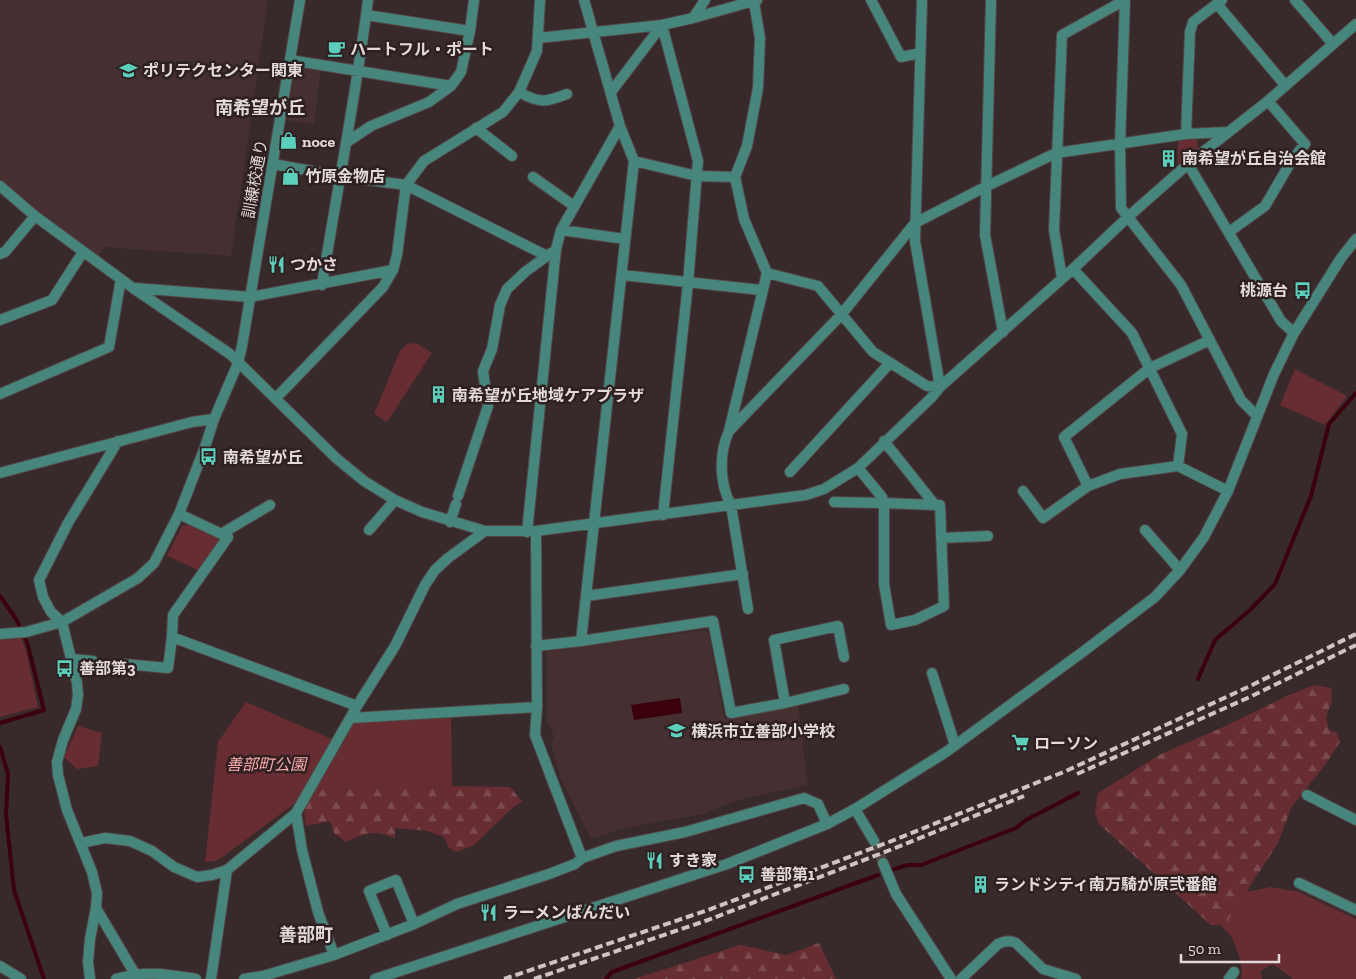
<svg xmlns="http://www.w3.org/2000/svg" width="1356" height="979" viewBox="0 0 1356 979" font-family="'Zilla Slab','Noto Sans JP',serif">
<defs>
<pattern id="forest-firs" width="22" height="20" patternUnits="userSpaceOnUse" patternTransform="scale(1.25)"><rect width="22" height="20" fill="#672d32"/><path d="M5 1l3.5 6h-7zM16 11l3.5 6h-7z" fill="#7c4b4f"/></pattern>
</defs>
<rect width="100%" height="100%" fill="#382a2a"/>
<path fill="#452f30" d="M0 0H268L231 256 105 247 98 256 36 213 0 182Z
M297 64 321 67 314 124 286 120 294 66Z
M705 630 709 634 724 718 798 706 808 785 738 800 703 814 626 828 591 839 561 779 551 744 554 737 550 725 546 723V653L548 651Z"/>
<path fill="#672d32" d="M1197 139 1198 150 1178 166V141Z
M416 343 432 353 387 422 374 414 400 351 407 344Z
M1295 369 1347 396 1325 425 1280 405Z
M190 524 218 538V543L200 571 167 556 182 526Z
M21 638 26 650 38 707 0 717V640Z
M246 702 343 744 353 721 451 716 452 786 314 789 224 856 215 861 205 862 218 742Z
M78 726 102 733 98 766 77 769 64 757Z
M1271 887 1299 892 1356 919V979H1293L1273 964 1261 971 1262 979H1241C1245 969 1236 946 1231 936 1227 930 1218 924 1213 919L1246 892Z"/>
<path fill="url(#forest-firs)" d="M1314 685 1331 688 1332 700 1326 717 1329 730 1336 732 1340 742 1325 765 1291 808 1278 843 1225 925H1211L1099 824 1095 812 1098 793 1161 754 1221 728 1287 696Z
M452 786 510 787 522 801C504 813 491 830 475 844 470 848 463 848 457 852L449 848 444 837 428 831 395 828V838C374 829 365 833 346 842L334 833 330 821 306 826C303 811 304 802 314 789Z
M819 943 836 979H634L740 945 787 955Z"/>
<path fill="#3c000d" d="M680 698 682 713 634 720 631 705Z"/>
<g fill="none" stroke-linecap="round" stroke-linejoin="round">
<path stroke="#3c000d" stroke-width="4" d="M0 596 16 619 27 642 44 710 0 723
M1198 679 1215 640 1250 610 1275 584 1311 496 1329 424 1356 393
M0 747 8 774 6 814 14 890 44 979
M891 870 908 865H921L1016 828 1026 820 1078 793
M606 979 612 972 878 875"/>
<path stroke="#524444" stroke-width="10" stroke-dasharray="10 5" stroke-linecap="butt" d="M874 841 883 863"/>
<defs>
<path id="minor" d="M871 0 901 57 920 53
M991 0 985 235 1003 332
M1125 0 1120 144 1121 208 1181 285 1241 400 1257 416
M1295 0 1333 44
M1217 4 1285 85
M366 15 470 31
M693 18 705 0
M662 25 698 161 688 283 663 515
M538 38 662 25 693 18 757 0
M290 60 451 86
M519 92C540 104 546 102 567 94
M611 92 662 25
M476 128 512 156
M1186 134 1190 32 1193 22 1222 0
M347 142 371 126 429 102 451 86 461 72 470 31 474 0
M634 161 697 176 735 177 747 146 758 88 760 38 754 2
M273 164 339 176
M1188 164 1281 321 1294 333
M533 177 574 206
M361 179 406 185 547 256 551 253
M0 186 35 216 133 288 230 354 336 458 364 481 395 500 422 512 485 531H536L806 495 824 489 858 468 931 398 940 387 1073 269 1129 216 1188 164 1268 101 1356 24
M561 230 625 239
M1229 232 1265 206 1292 160 1305 144 1268 101
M0 254 5 252 35 216
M1073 269 1132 333 1182 434 1178 466
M767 273 818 286 873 352 927 386 940 387 915 241 922 0
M622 275 761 290
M1062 278 1054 230 1062 35 1125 0
M322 285C337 190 356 96 368 0
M135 288 250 297 393 270
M0 320 52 300 83 252
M1210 340 1150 368 1064 437 1088 486 1120 474 1178 466 1228 491
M0 394 109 347 121 279
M276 398 383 287 393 270 397 255 406 185 424 161 503 112 519 92 537 51 540 0
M729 431 767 273 744 219 735 177
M884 441 935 505
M790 472 890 363
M0 473 192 422 214 419
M1023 491 1043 518 1088 486
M458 496 488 406 483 371 492 349 500 305 507 289 525 272 547 256
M834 502 881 503H884L935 505H940L944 606 915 620 891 625 884 584V503L882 497 858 468
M450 522 456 504
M369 530 395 500
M1145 530 1180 570
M536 531 537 707 535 735 582 858
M527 532 556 249 561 230 620 126
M221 534 270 505
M941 538 988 536
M586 596 743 574
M748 609 731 505C719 483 719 453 729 431L841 315 915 223 987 186 1056 153 1186 134 1228 132
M62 622 51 612 43 597 39 580 68 523 118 441
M172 637 357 706
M581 641 634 161 620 126 584 0
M536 646 581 641 713 621 731 713 785 703 844 689
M72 659 93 661
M124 664 168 668 172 637 173 615 228 537 179 514
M932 673 955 745
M785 703 774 640 838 626 844 657
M351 718 537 707
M1307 795 1356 820
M855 809 874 841
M81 843 105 838 130 841 152 851 174 867 197 877 212 875 227 870 296 813
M883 863 896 894 951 979
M1299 883 1356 910
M96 908 135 974
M387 935 369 891 396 880 414 924
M334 955 318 912 302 850 296 813 357 706 395 646 425 585 435 570 448 558 485 531
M0 966 21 979
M116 979C147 970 165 974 196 979
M211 979 227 870
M244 979 263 976 334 955 414 924 457 904 549 874 575 864 582 858 616 846 685 832 804 798 818 804 827 824
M961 979 998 944C1004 941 1010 940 1016 943L1043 969 1076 979
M1229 979 1234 972"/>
<path id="tertiary" d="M62 622 77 683 78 695 76 709 63 740 57 762 58 775 67 810 92 872 97 893 96 908 90 939 88 962 90 979
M0 634 26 632 62 622 138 578 154 563 179 514 205 447 214 419 238 363 242 346 300 0
M375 979 727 864 827 824 855 809 946 752 1084 651 1155 597 1180 570 1204 537 1228 491 1274 374 1294 333 1341 258 1356 239"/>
</defs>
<use href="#minor" stroke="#534646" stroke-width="12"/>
<use href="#tertiary" stroke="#534646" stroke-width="12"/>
<use href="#minor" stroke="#47867c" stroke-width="10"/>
<use href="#tertiary" stroke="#47867c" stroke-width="10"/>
<path stroke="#cec4c4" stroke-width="4" stroke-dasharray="8 4" stroke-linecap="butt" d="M1077 774 1252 696 1356 645
M504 979 708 910 889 842 1066 771 1248 687 1356 634
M534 979 708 920 890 850 1024 796"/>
</g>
<defs>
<symbol id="cafe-bare" viewBox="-9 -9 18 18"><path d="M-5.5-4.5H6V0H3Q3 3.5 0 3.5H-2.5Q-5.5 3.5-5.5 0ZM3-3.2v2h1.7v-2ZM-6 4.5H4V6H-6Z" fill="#5bcebc" stroke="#2e2020" stroke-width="2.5" paint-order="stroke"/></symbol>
<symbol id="school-bare" viewBox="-9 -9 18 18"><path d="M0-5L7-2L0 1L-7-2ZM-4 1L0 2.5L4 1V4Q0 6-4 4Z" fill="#5bcebc" stroke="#2e2020" stroke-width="2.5" paint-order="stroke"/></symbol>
<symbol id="shop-bare" viewBox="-9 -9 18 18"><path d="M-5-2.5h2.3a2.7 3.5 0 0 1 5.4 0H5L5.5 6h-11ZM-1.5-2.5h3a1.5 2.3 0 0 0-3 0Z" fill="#5bcebc" stroke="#2e2020" stroke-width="2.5" paint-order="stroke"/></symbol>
<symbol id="building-bare" viewBox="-9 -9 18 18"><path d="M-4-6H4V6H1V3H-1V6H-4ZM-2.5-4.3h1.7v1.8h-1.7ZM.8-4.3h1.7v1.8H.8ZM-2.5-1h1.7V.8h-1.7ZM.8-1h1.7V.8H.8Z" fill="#5bcebc" stroke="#2e2020" stroke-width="2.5" paint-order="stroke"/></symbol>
<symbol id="restaurant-bare" viewBox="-9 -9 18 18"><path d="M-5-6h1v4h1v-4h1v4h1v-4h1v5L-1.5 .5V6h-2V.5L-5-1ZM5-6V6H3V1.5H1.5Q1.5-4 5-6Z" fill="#5bcebc" stroke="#2e2020" stroke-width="2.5" paint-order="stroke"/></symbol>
<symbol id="bus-bare" viewBox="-9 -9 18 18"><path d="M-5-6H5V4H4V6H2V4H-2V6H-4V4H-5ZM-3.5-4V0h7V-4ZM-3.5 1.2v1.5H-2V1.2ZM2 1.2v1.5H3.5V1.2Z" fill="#5bcebc" stroke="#2e2020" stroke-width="2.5" paint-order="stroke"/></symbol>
<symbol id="supermarket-bare" viewBox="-9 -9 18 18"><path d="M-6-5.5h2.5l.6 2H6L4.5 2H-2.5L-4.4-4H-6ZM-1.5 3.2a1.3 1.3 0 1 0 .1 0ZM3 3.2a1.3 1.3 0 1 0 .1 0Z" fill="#5bcebc" stroke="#2e2020" stroke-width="2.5" paint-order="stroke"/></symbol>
</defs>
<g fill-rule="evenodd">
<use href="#cafe-bare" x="324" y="36" width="25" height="25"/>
<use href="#school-bare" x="116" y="58" width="25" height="25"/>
<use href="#shop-bare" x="276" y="128" width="25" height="25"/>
<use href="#building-bare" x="1156" y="146" width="25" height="25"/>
<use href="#shop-bare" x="278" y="164" width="25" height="25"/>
<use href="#restaurant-bare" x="264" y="252" width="25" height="25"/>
<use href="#bus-bare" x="1290" y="278" width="25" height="25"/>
<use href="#building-bare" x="426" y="382" width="25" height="25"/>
<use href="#bus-bare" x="196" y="444" width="25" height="25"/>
<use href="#bus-bare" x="52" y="656" width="25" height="25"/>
<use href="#school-bare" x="664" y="718" width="25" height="25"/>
<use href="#supermarket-bare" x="1008" y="730" width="25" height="25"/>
<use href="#restaurant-bare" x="642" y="848" width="25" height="25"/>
<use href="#bus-bare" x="734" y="862" width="25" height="25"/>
<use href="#building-bare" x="968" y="872" width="25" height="25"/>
<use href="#restaurant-bare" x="476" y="900" width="25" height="25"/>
</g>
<g text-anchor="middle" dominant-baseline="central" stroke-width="5" stroke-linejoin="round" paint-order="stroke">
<g font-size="16" font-weight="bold" fill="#e2d9d9" stroke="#2e2020" text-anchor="start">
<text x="350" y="49">ハートフル・ポート</text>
<text x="143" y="70">ポリテクセンター関東</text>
<text x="302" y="141">noce</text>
<text x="1182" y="158">南希望が丘自治会館</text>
<text x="305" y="176">竹原金物店</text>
<text x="290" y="264">つかさ</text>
<text x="1288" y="290" text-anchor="end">桃源台</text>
<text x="452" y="395">南希望が丘地域ケアプラザ</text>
<text x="223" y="457">南希望が丘</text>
<text x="79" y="668">善部第3</text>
<text x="691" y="731">横浜市立善部小学校</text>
<text x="1034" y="743">ローソン</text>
<text x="669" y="860">すき家</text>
<text x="760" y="874">善部第1</text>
<text x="994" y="884">ランドシティ南万騎が原弐番館</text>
<text x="503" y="912">ラーメンばんだい</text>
</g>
<g font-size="16" fill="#e2d9d9" stroke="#2e2020">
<text transform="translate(255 179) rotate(-80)">訓練校通り</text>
</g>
<g font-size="16" font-style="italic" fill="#faa9ad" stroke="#2e2020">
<text x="266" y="764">善部町公園</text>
</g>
<g font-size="18" font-weight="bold" fill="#e2d9d9" stroke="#2e2020">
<text x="260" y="108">南希望が丘</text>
<text x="306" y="935">善部町</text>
</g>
</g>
<path d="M1181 954v8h98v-8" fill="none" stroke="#e2d9d9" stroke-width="2.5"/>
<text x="1188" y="954" font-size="15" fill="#e2d9d9" stroke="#2e2020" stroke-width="4" paint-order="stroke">50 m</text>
</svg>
